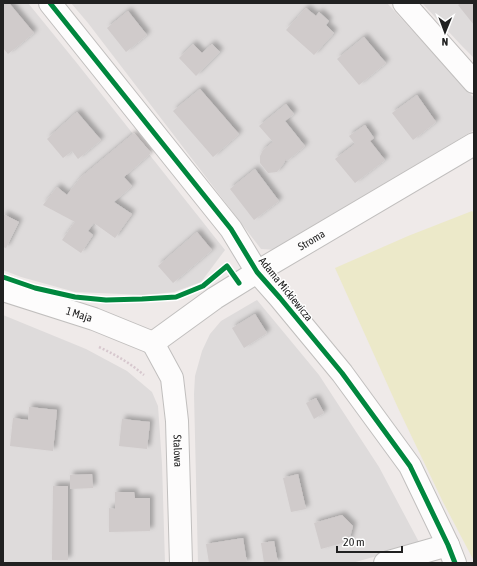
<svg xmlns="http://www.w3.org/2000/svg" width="477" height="566" viewBox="0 0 477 566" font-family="'Asap Condensed',sans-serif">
<defs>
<filter id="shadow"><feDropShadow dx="3.5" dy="-3.5" stdDeviation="2" flood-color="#0004"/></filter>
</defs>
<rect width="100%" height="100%" fill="#efeae9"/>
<path fill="#dedbdb" d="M3 3H28L76 62 225 250 201 282 174 292 145 295 75 292 21 277 3 270Z
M71 3H387L474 98V130L277 250 261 249 88 23Z
M422 3H474V58L461 45Z
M257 300 319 375 379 467 420 544 352 563H198L194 394 195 376 202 351 210 334 221 321Z
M3 315 86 349 127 371 152 392 158 406 162 464 165 563H3Z"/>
<path fill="#ece9c9" d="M472 211 474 213V561L443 502 398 408 335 268 408 236Z"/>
<path fill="#d0cbcb" filter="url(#shadow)" d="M3 3H9L34 33 8 54 3 48Z
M461 3H474V25L458 5Z
M306 8 316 16 319 12 329 21 326 25 334 33 314 55 286 30Z
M128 11 147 35 126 52 107 28Z
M364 37 386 63 359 85 337 59Z
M193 44 202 53 212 44 220 52 196 76 179 58Z
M200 89 239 134 213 157 173 111Z
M417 95 436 122 413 140 392 113Z
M286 104 294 114 285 121 305 146 287 161 286 159 284 163 277 172 268 173 260 163V156L263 150 273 142 259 126Z
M77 112 101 140 78 159 72 151 63 158 47 139Z
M365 125 374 138 370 141 385 160 355 183 335 159 355 144 349 136Z
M134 133 151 153 124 177 132 186 114 202 132 214 115 238 94 223 88 231 93 235 81 253 62 240 75 222 43 205 57 187 67 195 80 178Z
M255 169 279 201 254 220 230 189Z
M3 214 19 222 6 248 3 247Z
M197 232 212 250 173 283 158 266Z
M255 314 267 333 244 348 232 328Z
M316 398 324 413 314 419 306 403Z
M29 407 57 410 53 451 10 446 13 418 28 420Z
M122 419 150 422 147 449 119 446Z
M92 474 93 488 70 489V475Z
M298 474 306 509 291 512 283 478Z
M53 486H68V560H52Z
M115 492H134L135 498H150V531L109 532V508L115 509Z
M342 515 353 526 349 541 321 549 314 523Z
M243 538 247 563H209L206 544Z
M274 541 278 563H264L261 543Z"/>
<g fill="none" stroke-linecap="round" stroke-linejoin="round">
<defs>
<g id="minor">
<path d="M50 3 231 229 257 272 280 298 342 373 410 466 448 545 455 563"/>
<path d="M404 3 474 82"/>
<path id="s1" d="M3 290 94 319 153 343"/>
<path id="s2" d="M153 343 215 298 257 272 474 144"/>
<path id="s3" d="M153 343 172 378 177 421 181 563"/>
<path d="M385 563 448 545"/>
</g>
</defs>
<use href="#minor" stroke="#c1bfbe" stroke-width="24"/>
<path stroke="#d7c8ce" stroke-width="2.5" stroke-dasharray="2 2" stroke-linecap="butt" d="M99 347C116 355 130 363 144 375"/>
<use href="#minor" stroke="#fdfcfc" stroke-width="22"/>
<defs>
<path id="cycleway" d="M50 3 231 229 257 272 280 298 342 373 410 466 448 545 455 563
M3 277 35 288 75 297 106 300 142 299 176 297 203 286 227 266 239 283"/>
</defs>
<use href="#cycleway" stroke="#fff" stroke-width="8"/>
<use href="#cycleway" stroke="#00873e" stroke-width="5"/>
</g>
<g text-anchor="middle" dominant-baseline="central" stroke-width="3" stroke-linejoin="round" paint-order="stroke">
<g font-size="11" fill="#212121" stroke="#fff">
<text stroke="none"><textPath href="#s2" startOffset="189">Stroma</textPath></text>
<text transform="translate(286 289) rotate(51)">Adama Mickiewicza</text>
<text stroke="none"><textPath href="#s1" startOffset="80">1 Maja</textPath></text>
<text stroke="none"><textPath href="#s3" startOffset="113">Stalowa</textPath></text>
</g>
</g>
<rect width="477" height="566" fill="none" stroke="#212121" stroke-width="8"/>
<g transform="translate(445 32) rotate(181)" stroke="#ffffff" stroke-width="3" paint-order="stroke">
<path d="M0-3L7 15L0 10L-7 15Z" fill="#212121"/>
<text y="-6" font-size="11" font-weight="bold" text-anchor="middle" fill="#212121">N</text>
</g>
<path d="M337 546v6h65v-6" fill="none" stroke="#212121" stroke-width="2"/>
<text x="343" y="546" font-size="12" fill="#212121" stroke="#ffffff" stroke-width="3" paint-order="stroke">20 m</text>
</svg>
